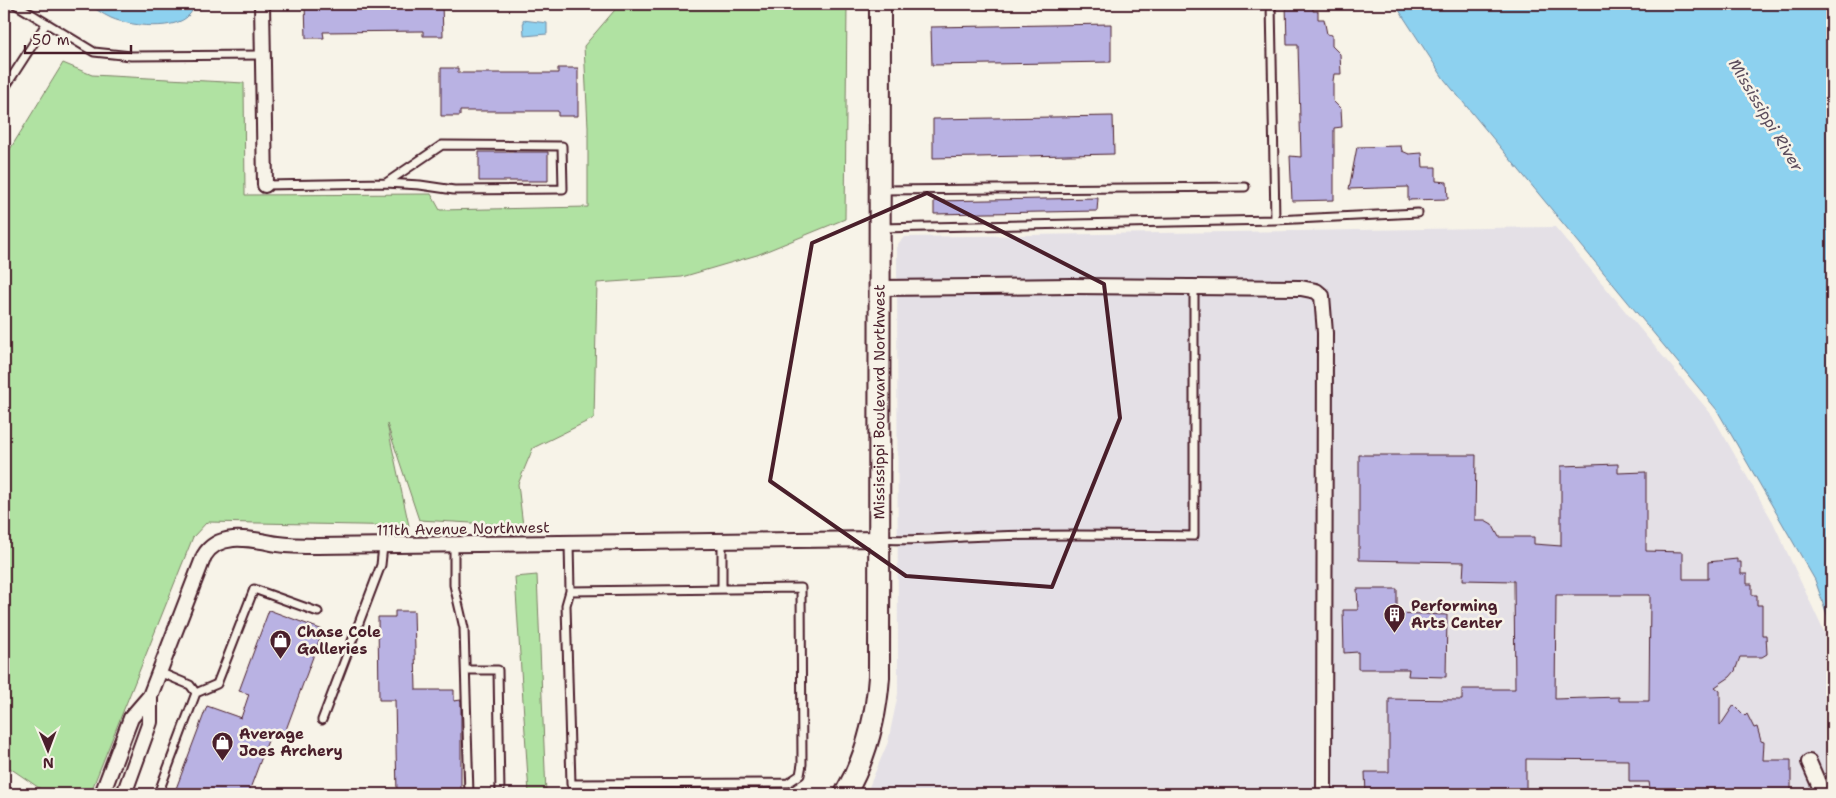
<svg xmlns="http://www.w3.org/2000/svg" width="1836" height="798" viewBox="0 0 1836 798" font-family="'Shantell Sans',sans-serif">
<rect width="100%" height="100%" fill="#f7f3e8"/>
<filter id="ink" filterUnits="userSpaceOnUse"><feTurbulence type="fractalNoise" baseFrequency=".02" numOctaves="2"/><feDisplacementMap in="SourceGraphic" scale="10" xChannelSelector="R" yChannelSelector="G"/><feConvolveMatrix kernelMatrix="1 2 1 2 8 2 1 2 1" color-interpolation-filters="sRGB"/></filter>
<g filter="url(#ink)">
<path fill="#e4e0e6" d="M1555 227 1712 415 1773 522 1832 649V794H866L888 742 898 694 897 245 904 237Z"/>
<path fill="#b0e2a2" stroke="#7d8066" d="M620 4H847L845 219 757 255 682 277 597 283 594 418 533 448 518 484 523 526 419 520 387 424 409 526 207 522 193 537 90 794H48L4 764V159L63 63 92 75 244 83 245 195 431 194 440 210 588 207V127L584 46Z
M537 575 546 794H529L515 577Z"/>
<path fill="#8dd1ef" stroke="#728aa1" d="M87 4H194C191 34 131 27 111 18 102 14 95 8 87 4Z
M1395 4H1832V629L1815 580 1717 410 1444 79Z
M523 20 547 23V34L524 36Z"/>
<path fill="#b9b2e3" stroke="#4a1f2b" fill-rule="evenodd" d="M305 4H442L443 36H423V31L323 32 324 38H306Z
M1286 4H1313V11H1318V19H1324L1327 34 1332 35V46L1340 54 1341 74H1334L1333 81V101L1341 109 1342 127 1334 128V200L1292 201 1290 156 1301 157 1298 45H1287Z
M1111 24V62L932 65 931 27Z
M441 68H458V73H558V68H578V116H558V111H460V116H441Z
M1113 116 1114 154 933 158V119Z
M1401 146 1402 151 1409 154 1422 153 1423 167H1436V181L1447 182 1448 199 1408 200V187L1349 189 1357 147Z
M479 152H548V181H479Z
M1098 198 1097 211 934 214V201Z
M1359 455H1476L1475 520H1485L1492 524 1499 537H1534V544L1561 546V466L1618 464V473L1646 472V551L1683 552V579H1708V562L1737 559V562H1741V574H1747V584H1752V595H1757V605H1762V635H1766L1767 654 1762 657H1740L1735 671 1730 677 1715 687 1720 691V726L1734 705 1745 716 1747 714 1754 728 1757 727 1761 741 1764 742 1763 760H1791V794H1651L1649 782H1629V760L1526 759V794H1366L1365 772H1389V699L1462 700V689H1515L1514 581 1463 580 1464 562 1359 560ZM1556 595H1650L1649 701H1619V697L1555 699Z
M1357 589H1397V613L1447 615 1446 677 1408 676 1409 669H1358V652L1344 653 1343 610H1358Z
M269 610 323 630 284 735 272 730 248 794H174L207 706 241 718 249 694 239 691Z
M395 611H414L416 690H454V701L461 700V794H397L395 700H379L378 617H395Z"/>
<g fill="none" stroke-linecap="round" stroke-linejoin="round">
<defs>
<path id="lane" d="M15 4 94 52 131 56 262 55
M1271 4 1275 220
M4 89 46 24
M265 185 386 183 420 185 454 190 563 189 562 146 442 145 386 183
M882 190 1245 187
M880 228 1275 220 1418 213
M880 539C918 542 957 536 995 536 1061 534 1128 535 1194 536V288
M722 542V589
M454 544V585L464 628 469 794
M569 544 570 591 566 605 571 784 788 783 800 775 802 764 801 588 570 591
M466 670H498L500 794
M159 672 190 685 196 693
M322 720 381 565 383 546
M158 794 196 693 217 684 254 589 318 612"/>
<path id="street" d="M262 4 265 185
M881 288 1072 286 1301 288 1316 291 1322 296 1325 333 1324 794
M1809 762 1823 794
M102 794 131 718 150 696 204 556C219 530 254 540 278 544 291 546 304 546 317 546L880 539
M124 794 150 722V696"/>
<g id="secondary">
<path id="s1" d="M845 794C866 758 876 718 879 677L880 4"/>
</g>
</defs>
<use href="#lane" stroke="#4a1f2b" stroke-width="11"/>
<use href="#street" stroke="#4a1f2b" stroke-width="18"/>
<use href="#secondary" stroke="#4a1f2b" stroke-width="24"/>
<use href="#lane" stroke="#f7f3e8" stroke-width="7"/>
<use href="#street" stroke="#f7f3e8" stroke-width="14"/>
<use href="#secondary" stroke="#f7f3e8" stroke-width="20"/>
</g>
</g>
<path fill="none" stroke="#4a1f2b" stroke-width="4" stroke-linejoin="round" d="M927 193 1104 284 1120 418 1052 587 906 576 770 481 812 243Z"/>
<defs>
<symbol id="building-pin" viewBox="-11 -11 22 30"><path d="M0 17L-7.5 6A9.5 9.5 0 1 1 7.5 6Z" fill="#4a1f2b" stroke="#f7f3e8"/><path d="M-4-6H4V6H1V3H-1V6H-4ZM-2.5-4.3h1.7v1.8h-1.7ZM.8-4.3h1.7v1.8H.8ZM-2.5-1h1.7V.8h-1.7ZM.8-1h1.7V.8H.8Z" fill="#fff"/></symbol>
<symbol id="shop-pin" viewBox="-11 -11 22 30"><path d="M0 17L-7.5 6A9.5 9.5 0 1 1 7.5 6Z" fill="#4a1f2b" stroke="#f7f3e8"/><path d="M-5-2.5h2.3a2.7 3.5 0 0 1 5.4 0H5L5.5 6h-11ZM-1.5-2.5h3a1.5 2.3 0 0 0-3 0Z" fill="#fff"/></symbol>
</defs>
<g fill-rule="evenodd">
<use href="#building-pin" x="1382" y="602" width="25" height="34"/>
<use href="#shop-pin" x="268" y="628" width="25" height="34"/>
<use href="#shop-pin" x="210" y="730" width="25" height="34"/>
</g>
<g text-anchor="middle" dominant-baseline="central" stroke-width="5" stroke-linejoin="round" paint-order="stroke">
<g font-size="15" fill="#4a1f2b" stroke="#f7f3e8">
<text stroke="none"><textPath href="#s1" startOffset="398">Mississippi Boulevard Northwest</textPath></text>
<text transform="translate(463 529) rotate(-1)">111th Avenue Northwest</text>
</g>
<g font-size="15" font-weight="bold" fill="#4a1f2b" stroke="#f7f3e8" text-anchor="start">
<text x="1411" y="606">Performing<tspan x="1411" dy="17">Arts Center</tspan></text>
<text x="297" y="632">Chase Cole<tspan x="297" dy="17">Galleries</tspan></text>
<text x="239" y="734">Average<tspan x="239" dy="17">Joes Archery</tspan></text>
</g>
<g font-size="16" font-style="italic" fill="#5b4c5c" stroke="#f7f3e8">
<text transform="translate(1766 115) rotate(59)">Mississippi River</text>
</g>
</g>
<rect width="1836" height="798" fill="none" stroke="#f7f3e8" stroke-width="20"/>
<rect x="10" y="10" width="1816" height="778" fill="none" stroke="#4a1f2b" stroke-width="2" filter="url(#ink)"/>
<g transform="translate(48 750) rotate(179)" stroke="#f7f3e8" stroke-width="4" paint-order="stroke">
<path d="M0-4L9 19L0 12L-9 19Z" fill="#4a1f2b"/>
<text y="-8" font-size="14" font-weight="bold" text-anchor="middle" fill="#4a1f2b">N</text>
</g>
<path d="M25 45v8h106v-8" fill="none" stroke="#4a1f2b" stroke-width="2.5"/>
<text x="32" y="45" font-size="15" fill="#4a1f2b" stroke="#f7f3e8" stroke-width="4" paint-order="stroke">50 m</text>
</svg>
